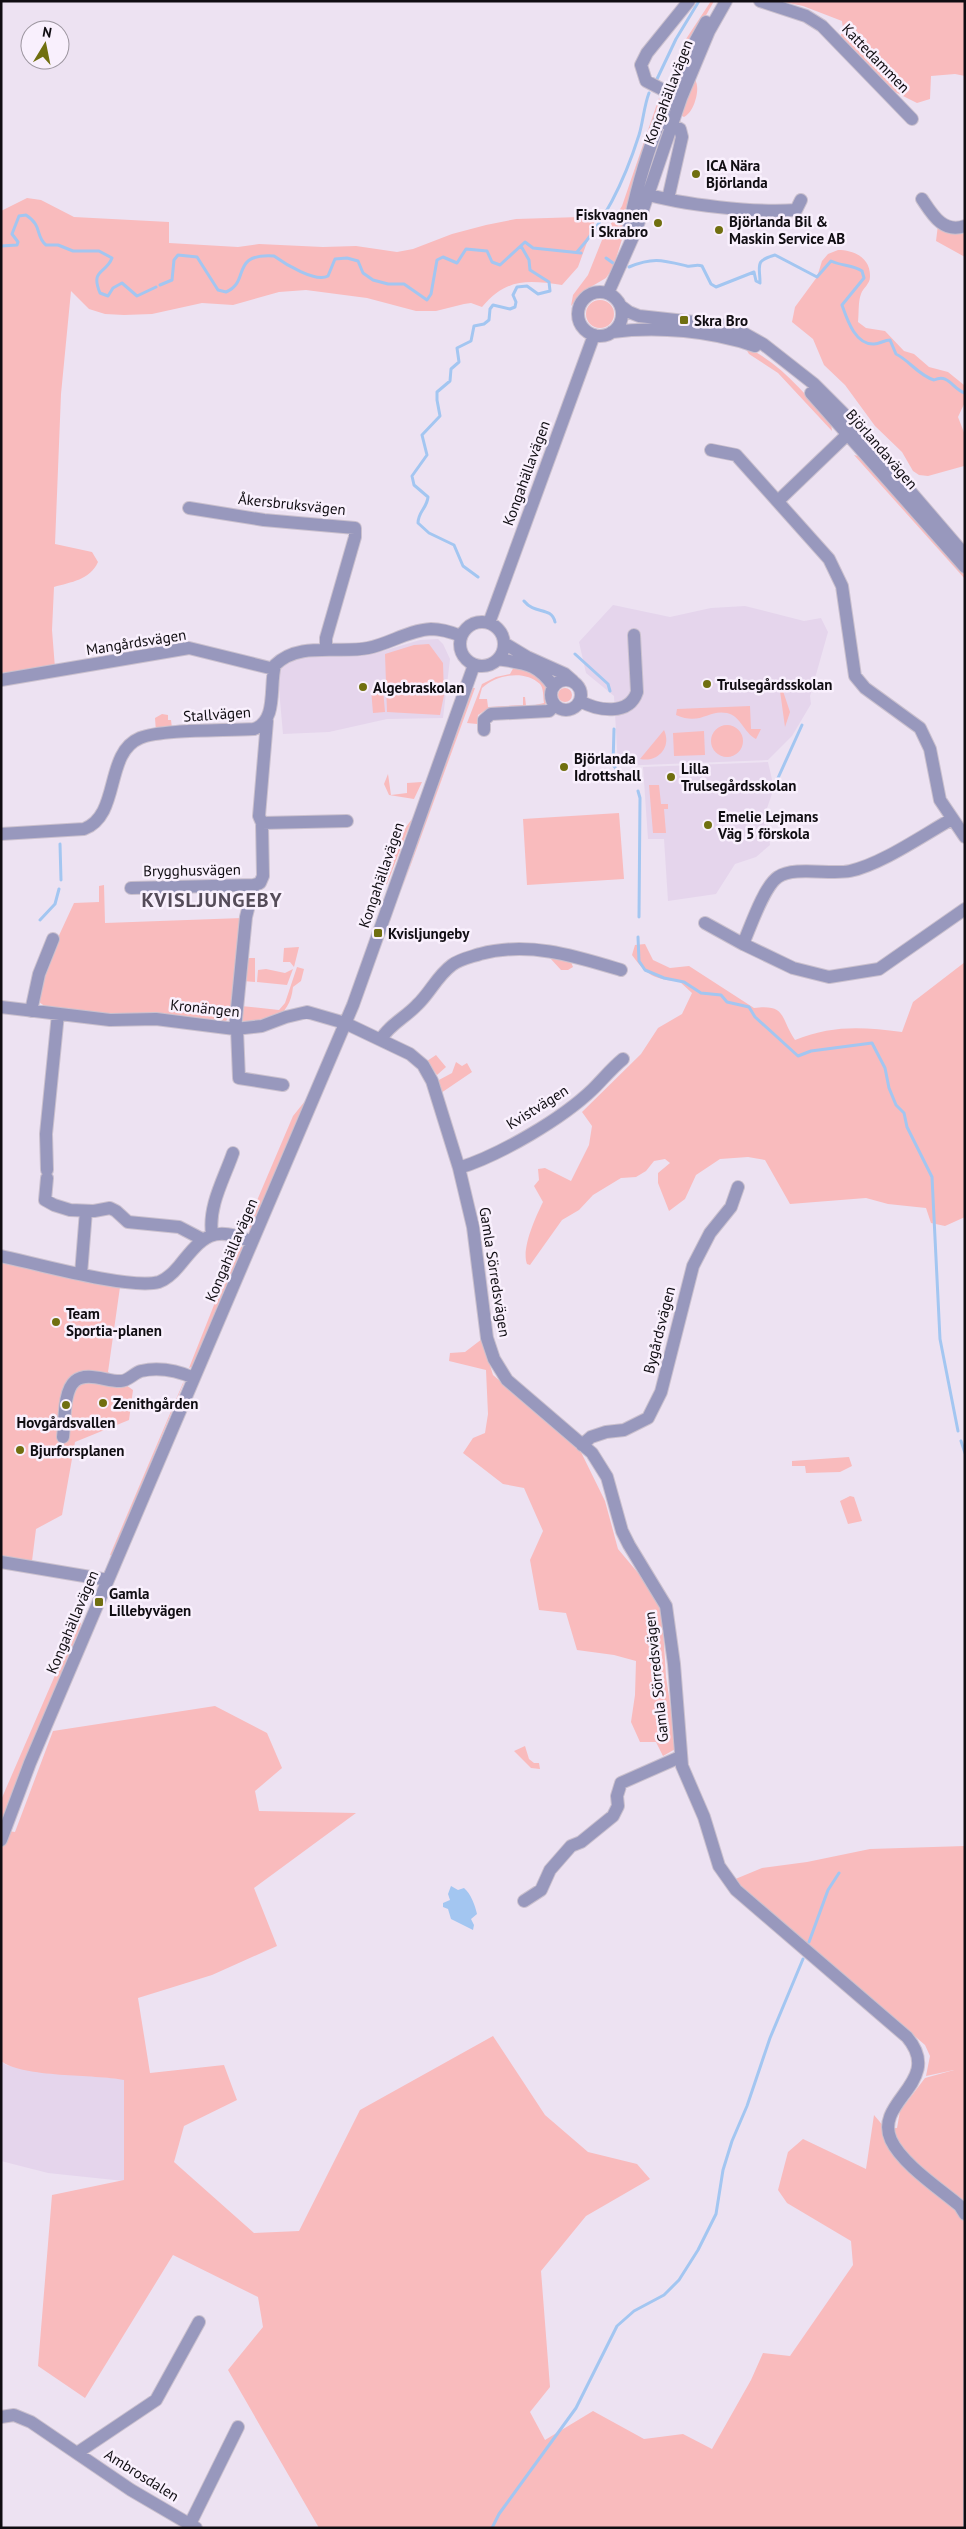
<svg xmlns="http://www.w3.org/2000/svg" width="966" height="2529" viewBox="0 0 966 2529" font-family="'PT Sans',sans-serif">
<rect width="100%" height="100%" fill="#ede2f2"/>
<path fill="#e5d5ec" d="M613 605 670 617 711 608 745 606 804 621 821 618 828 632 810 696 811 704 792 736 768 760 618 766 614 696 586 673 579 642Z
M438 639 443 644 450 659 443 718 387 719 329 732 283 734 278 678 282 667 294 658 356 655 383 651 420 640Z
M768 762 774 788 766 811 770 845 756 857 735 864 716 894 668 901 664 839H648L643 767Z
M1 2061 6 2065 32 2071 124 2079V2181L48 2173 1 2161Z"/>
<path fill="#f9bbbd" d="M711 1H714L678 65 674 64 686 39Z
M779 1H965V76L955 74 931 76 930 99 917 103 891 90 840 37 843 29 842 21 803 6Z
M695 80C701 88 694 113 684 117L680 115Z
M659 98 661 103 631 197 623 236 613 268 606 278 582 292 571 306 573 295 588 275 604 235 622 206Z
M27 198 41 200 74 217 169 222V243L238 247 259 244 323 247 356 246 397 252 413 249 452 234 486 225 516 219 580 217 598 212 578 267 562 285C527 280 507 278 482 307L471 303 464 304 436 311H416L367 298 306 290 279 292 233 305 202 303 152 314 124 315 105 314 89 309 71 291 61 394 55 544 92 552 98 562C90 580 71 582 54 587L52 630 55 668 1 673V211Z
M938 225 965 230V257L936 241Z
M838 250C854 250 871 258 870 277 870 284 863 288 861 294 858 301 859 314 858 322L866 328 885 331 904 351 914 354 929 367 948 372 964 385 965 402 958 417 965 435 964 466 928 476 919 475 913 471 902 452 875 426 845 385 824 365 813 339 792 322 795 307 817 277 822 261 828 254Z
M586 314a14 14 0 1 1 28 0a14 14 0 1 1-28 0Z
M744 346C781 363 805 394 831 423L832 431 778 373 749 354Z
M854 455 862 457 965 573V579Z
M429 644 443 663 444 695 440 715 387 712 385 654 414 645Z
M515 665C532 667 555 685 545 705L537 707 535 705 544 703C543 697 544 689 540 684 524 669 496 675 482 688L479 699H487L488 707 523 705V697H525L526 706 484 711 478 715 477 724 467 723 482 684 496 677 510 674Z
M558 695a7 7 0 1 1 14 0a7 7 0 1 1-14 0Z
M473 688H475L402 889 462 712Z
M371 689H383L385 712 373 713Z
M780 691H783L790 712 785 727Z
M750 706 751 729H761L756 739C744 733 741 716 727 713 708 709 701 726 676 715L677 709Z
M162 714 168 715V720H171L172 728 156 732 155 718Z
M711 741a16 16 0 1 1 32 0a16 16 0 1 1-32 0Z
M664 730C672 747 658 763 640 759Z
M704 731 705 755 674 756 673 733Z
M388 774 391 795 407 793V783L422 782 414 799 389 795 384 784Z
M649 785H659L661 804H668V809H664L666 833H653Z
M619 813 624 879 527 885 523 819Z
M412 819 387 884 384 885 382 883 400 835Z
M104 885 105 923 242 918 233 1009 225 1023 50 1010 39 1002 49 957 74 903 99 902V886Z
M645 944 653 960 670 968 689 966 754 1008C787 1004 780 1018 795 1040 833 1025 862 1027 902 1032L913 1002 965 962V1217L945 1226 931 1223 926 1208 888 1204 866 1198 790 1204 765 1160 748 1157 720 1159 696 1175 685 1199 669 1211 658 1183V1173L670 1163 665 1159 654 1161 646 1171 636 1177 621 1178 593 1195 579 1210 562 1220 530 1265 527 1264C521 1249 536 1216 543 1202L534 1186 539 1180 538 1169 545 1168 571 1181 589 1145 592 1126 582 1112 641 1054 658 1028 682 1014 692 993 679 981C655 980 646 975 632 955L635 945Z
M299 947 294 967 290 962H283L284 948Z
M245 958H255V982L243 981Z
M550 958 571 962 573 967 568 970H561Z
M297 967 304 969 301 981 293 987C290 1017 270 1024 242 1024L239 1017 241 1006 279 1010 285 1003Z
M266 969 285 973 293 969 287 985 257 982 258 970Z
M436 1055 446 1067 437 1075 427 1061Z
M456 1062 462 1066 467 1063 472 1072 441 1093 437 1081 452 1073Z
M305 1101 252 1227 244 1231 293 1116Z
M239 1242 243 1249 192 1367 189 1368Z
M1 1262 120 1287 108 1372 133 1390 129 1420 75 1442 62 1515 36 1529 32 1561 1 1557Z
M482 1339 493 1375 580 1450 605 1501 618 1549 649 1586 662 1612 666 1677 677 1748 663 1756 656 1742H640L631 1722 635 1695 636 1661 614 1655 577 1650 566 1613 539 1610 530 1560 543 1531 524 1488 503 1484 463 1453 473 1438 485 1433 488 1414 486 1370 449 1361 450 1353 465 1352Z
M184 1382 112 1556 110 1555 183 1383Z
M849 1457 852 1466 840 1472 806 1473 805 1466H792V1461Z
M850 1496 854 1497 862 1521 848 1524 840 1501Z
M79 1620 81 1623 77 1639 1 1822V1800Z
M215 1706 267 1733 282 1768 255 1791 259 1811 356 1813 254 1888 277 1946 212 1975 138 1998 150 2073 224 2065 237 2100 184 2126 174 2162 254 2233 299 2231 360 2110 493 2036 545 2115 588 2152 637 2164 650 2179 586 2216 541 2271 550 2387 530 2412 545 2440 593 2411 644 2439 683 2434 712 2449 751 2380 763 2353 790 2356 853 2265 851 2241 787 2203 778 2190 788 2152 803 2139 866 2169 874 2115 885 2128H897L900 2111 925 2078 954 2070 926 2076 930 2056 925 2045 733 1880 762 1868 807 1862 870 1849 965 1846 963 2528H319L228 2370 263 2327 258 2297 173 2255 85 2398 38 2366 52 2195 124 2180V2080C95 2074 23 2078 1 2061V1830L15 1832 53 1731Z
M525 1746 529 1759 534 1763H539L540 1769 531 1768 514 1751Z"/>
<path fill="#a3c6f1" d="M451 1886 458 1890 464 1888C471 1894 475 1905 477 1914L471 1919 474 1925 473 1930 451 1919 448 1909 443 1907V1903L450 1900 448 1894Z"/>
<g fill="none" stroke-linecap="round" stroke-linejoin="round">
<path stroke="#a3c6f1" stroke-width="3" d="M657 79 676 39 699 1
M1 246 17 245 18 242 12 234 19 216 26 215C43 226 35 236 46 245H58L73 251H99L112 258C106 274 90 269 100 293L108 296 113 288 122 283 137 296 156 287
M577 252C606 220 626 176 639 135 643 122 644 106 649 93
M606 258 613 263
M629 267C653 257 662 260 687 266 692 267 696 264 702 266L711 284 716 287 754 272 756 281 760 283C760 265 754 261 775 255L817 277 831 261C842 266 853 265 862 271L864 278 842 305C847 319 855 345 874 344 880 344 884 340 890 340L896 354C910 361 918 375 934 380 949 373 952 389 965 393
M160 285 172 280 174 260 178 255 197 257 218 290 226 292C251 282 229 253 274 256 285 264 316 283 328 276L335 259 347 258 358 261 363 273 373 280 388 284H404L427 300 431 294 437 260 443 257 457 263 466 249 487 251 492 262 500 265 525 242 533 248 581 253
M478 577 463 566 454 545 429 533 418 523C418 512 427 508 428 497L414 485 412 476 427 455 422 435 440 416 437 400V392L450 381 451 369 459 362 457 348 471 341 474 326 484 324 489 320 490 309 493 305 510 309 515 307 516 302 513 295 517 287 527 286 538 294 550 291 549 282 530 270 529 260 521 246
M524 601C535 615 551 606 555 622
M575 654 608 684 610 691
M614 729 613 765 623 777
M778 778 802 725
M638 791 640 798 639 917
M60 844 61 880
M40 920 55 904 59 889
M638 937 639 961 645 970 664 978 684 982 701 993 721 995 727 1002 749 1007 755 1017 798 1056 811 1051 872 1043 885 1068 889 1088 896 1105 904 1113 907 1127 932 1177 940 1339 958 1431
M961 1441 965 1453
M809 1942 828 1890 839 1873
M492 2528 499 2514 576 2408 617 2326 634 2311 664 2295 679 2280 698 2250 716 2214 723 2170 732 2141 747 2106 770 2038 803 1959"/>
<defs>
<path id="minor" d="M760 1 806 16 822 26 912 119
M677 97 646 81 641 65 647 53 689 1
M664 122 680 129 682 137 668 199
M642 193C683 205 754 213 796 210L801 200
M922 199C932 214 943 234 965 226
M628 232C640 164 671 82 706 22
M578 314a22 22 0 1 1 44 0a22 22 0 1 1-44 0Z
M608 293 636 230 681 98 709 31 726 1
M621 306 629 312 639 316 722 325 738 330 763 344 814 384 843 413 965 555
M612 332C658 326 711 331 755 346
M811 393 965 567
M711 450 736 455 829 559 842 586 855 676 865 688 920 728 930 749 940 800 965 837
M778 501 852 430
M189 508 264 520 355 528V537L326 638V650
M460 644a22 22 0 1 1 44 0a22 22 0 1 1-44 0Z
M489 623 594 335
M504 643 527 657 565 674 573 681
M498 659C525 664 537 663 553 686
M551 695a15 15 0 1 1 30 0a15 15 0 1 1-30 0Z
M1 680 189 648 274 669
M580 701C598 711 629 716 637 692L634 635
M484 730V720L491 714 549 711 555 705
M952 819C923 835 882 864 850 871 831 875 794 866 778 877 764 886 750 928 743 944L793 968 829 977 879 969 965 909
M262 823 347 821
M1 834 84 829C121 815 104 753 140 738 162 729 226 731 254 729 278 721 269 686 275 665 299 641 338 654 368 648 389 644 409 630 431 629 442 629 451 632 461 636
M131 888 254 885
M705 923 743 944
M1 1007 110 1020 156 1019 235 1029 262 1026 286 1017 307 1012 345 1023 410 1054 423 1065 432 1081 459 1168 473 1227 487 1338 494 1359 507 1380 592 1453 607 1477 622 1531 629 1545 666 1606 674 1664 682 1766 704 1817 719 1866 736 1890 907 2037C945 2082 873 2101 891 2140 902 2164 940 2189 960 2206L965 2214
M31 1011 39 974 53 939
M235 1029 246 917 254 885 260 883 263 876 262 823 259 816 267 721
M237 1029 239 1078 283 1085
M381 1039C389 1025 406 1017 417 1005 430 993 437 976 452 965 460 959 471 957 480 954 529 941 575 956 621 970
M459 1168C500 1155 562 1119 593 1089 603 1079 612 1068 623 1059
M47 1170 46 1134 58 1014
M47 1178 45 1200 54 1205 70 1210 94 1211 110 1208 116 1211 128 1222 179 1227 202 1239
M212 1234C208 1206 224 1179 233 1153
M1 1256C34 1263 130 1290 159 1282 167 1279 174 1272 179 1266 204 1235 213 1225 252 1242
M81 1274 86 1211
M63 1437C65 1422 63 1391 75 1381 87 1371 108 1382 121 1381 128 1381 134 1373 141 1371 159 1367 178 1371 194 1378
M582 1445 591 1437 606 1432 624 1430 648 1418 661 1392 693 1266 710 1233 731 1207 738 1187
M1 1562 108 1580
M1 1840 30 1763 353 1005 474 665
M524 1901 541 1890 550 1870 571 1846 581 1842 613 1816 618 1806 617 1796 621 1783 680 1757
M1 2417 14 2415 31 2422 131 2490 196 2528
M77 2453 156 2400 199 2322
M190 2524 238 2427"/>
</defs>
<use href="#minor" stroke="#cac0ce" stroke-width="14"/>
<use href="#minor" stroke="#9898bd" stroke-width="12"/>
</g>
<g fill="#706f10" stroke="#f9f0fd" stroke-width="2">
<circle cx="696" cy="174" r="5"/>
<circle cx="658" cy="223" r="5"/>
<circle cx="719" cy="230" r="5"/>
<rect x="679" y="315" width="10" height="10" rx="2.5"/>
<circle cx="707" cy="684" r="5"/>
<circle cx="363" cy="687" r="5"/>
<circle cx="564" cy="767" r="5"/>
<circle cx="671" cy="777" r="5"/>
<circle cx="708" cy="825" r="5"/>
<rect x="373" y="928" width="10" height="10" rx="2.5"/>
<circle cx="56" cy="1322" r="5"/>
<circle cx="103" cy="1403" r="5"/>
<circle cx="66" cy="1405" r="5"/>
<circle cx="20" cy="1450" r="5"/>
<rect x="94" y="1597" width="10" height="10" rx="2.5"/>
</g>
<g text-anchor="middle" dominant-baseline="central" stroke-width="5" stroke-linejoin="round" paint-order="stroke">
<g font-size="15" fill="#100d12" stroke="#f9f0fd">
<text transform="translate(876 58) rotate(46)">Kattedammen</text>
<text transform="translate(668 92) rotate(-69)">Kongahällavägen</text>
<text transform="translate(882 449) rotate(49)">Björlandavägen</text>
<text transform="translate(526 473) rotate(-70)">Kongahällavägen</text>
<text transform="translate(292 504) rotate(6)">Åkersbruksvägen</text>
<text transform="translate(136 642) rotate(-9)">Mangårdsvägen</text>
<text transform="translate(217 714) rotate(-4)">Stallvägen</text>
<text transform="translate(192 870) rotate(-1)">Brygghusvägen</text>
<text transform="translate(381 875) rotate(-71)">Kongahällavägen</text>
<text transform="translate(205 1008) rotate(6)">Kronängen</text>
<text transform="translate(537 1107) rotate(-32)">Kvistvägen</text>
<text transform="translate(231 1250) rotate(-67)">Kongahällavägen</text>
<text transform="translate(495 1272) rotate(81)">Gamla Sörredsvägen</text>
<text transform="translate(659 1330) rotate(-76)">Bygårdsvägen</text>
<text transform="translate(72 1622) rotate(-67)">Kongahällavägen</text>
<text transform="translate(656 1677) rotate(-96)">Gamla Sörredsvägen</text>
<text transform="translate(142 2475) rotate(32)">Ambrosdalen</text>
</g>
<g font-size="15" font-weight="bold" fill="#100d12" stroke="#f9f0fd" text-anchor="start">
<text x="706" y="165">ICA Nära<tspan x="706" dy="17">Björlanda</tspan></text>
<text x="648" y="214" text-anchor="end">Fiskvagnen<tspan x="648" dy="17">i Skrabro</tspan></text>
<text x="729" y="221">Björlanda Bil &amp;<tspan x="729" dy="17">Maskin Service AB</tspan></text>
<text x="694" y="320">Skra Bro</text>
<text x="717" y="684">Trulsegårdsskolan</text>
<text x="373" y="687">Algebraskolan</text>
<text x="574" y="758">Björlanda<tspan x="574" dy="17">Idrottshall</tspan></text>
<text x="681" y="768">Lilla<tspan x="681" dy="17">Trulsegårdsskolan</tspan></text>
<text x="718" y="816">Emelie Lejmans<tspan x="718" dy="17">Väg 5 förskola</tspan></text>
<text x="388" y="933">Kvisljungeby</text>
<text x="66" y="1313">Team<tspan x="66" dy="17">Sportia-planen</tspan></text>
<text x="113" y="1403">Zenithgården</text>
<text x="66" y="1422" text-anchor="middle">Hovgårdsvallen</text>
<text x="30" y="1450">Bjurforsplanen</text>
<text x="109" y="1593">Gamla<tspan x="109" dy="17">Lillebyvägen</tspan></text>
</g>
<g font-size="20" font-weight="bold" letter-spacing="1" fill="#554c59" stroke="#f9f0fd">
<text x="212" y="900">KVISLJUNGEBY</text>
</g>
</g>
<rect width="966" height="2529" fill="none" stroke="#100d12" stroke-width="5"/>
<g transform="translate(45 45) rotate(10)"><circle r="24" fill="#f9f0fd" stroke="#9c959f"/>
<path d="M0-4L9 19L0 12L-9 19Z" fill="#706f10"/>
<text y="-8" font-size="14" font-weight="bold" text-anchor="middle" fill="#100d12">N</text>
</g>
</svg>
